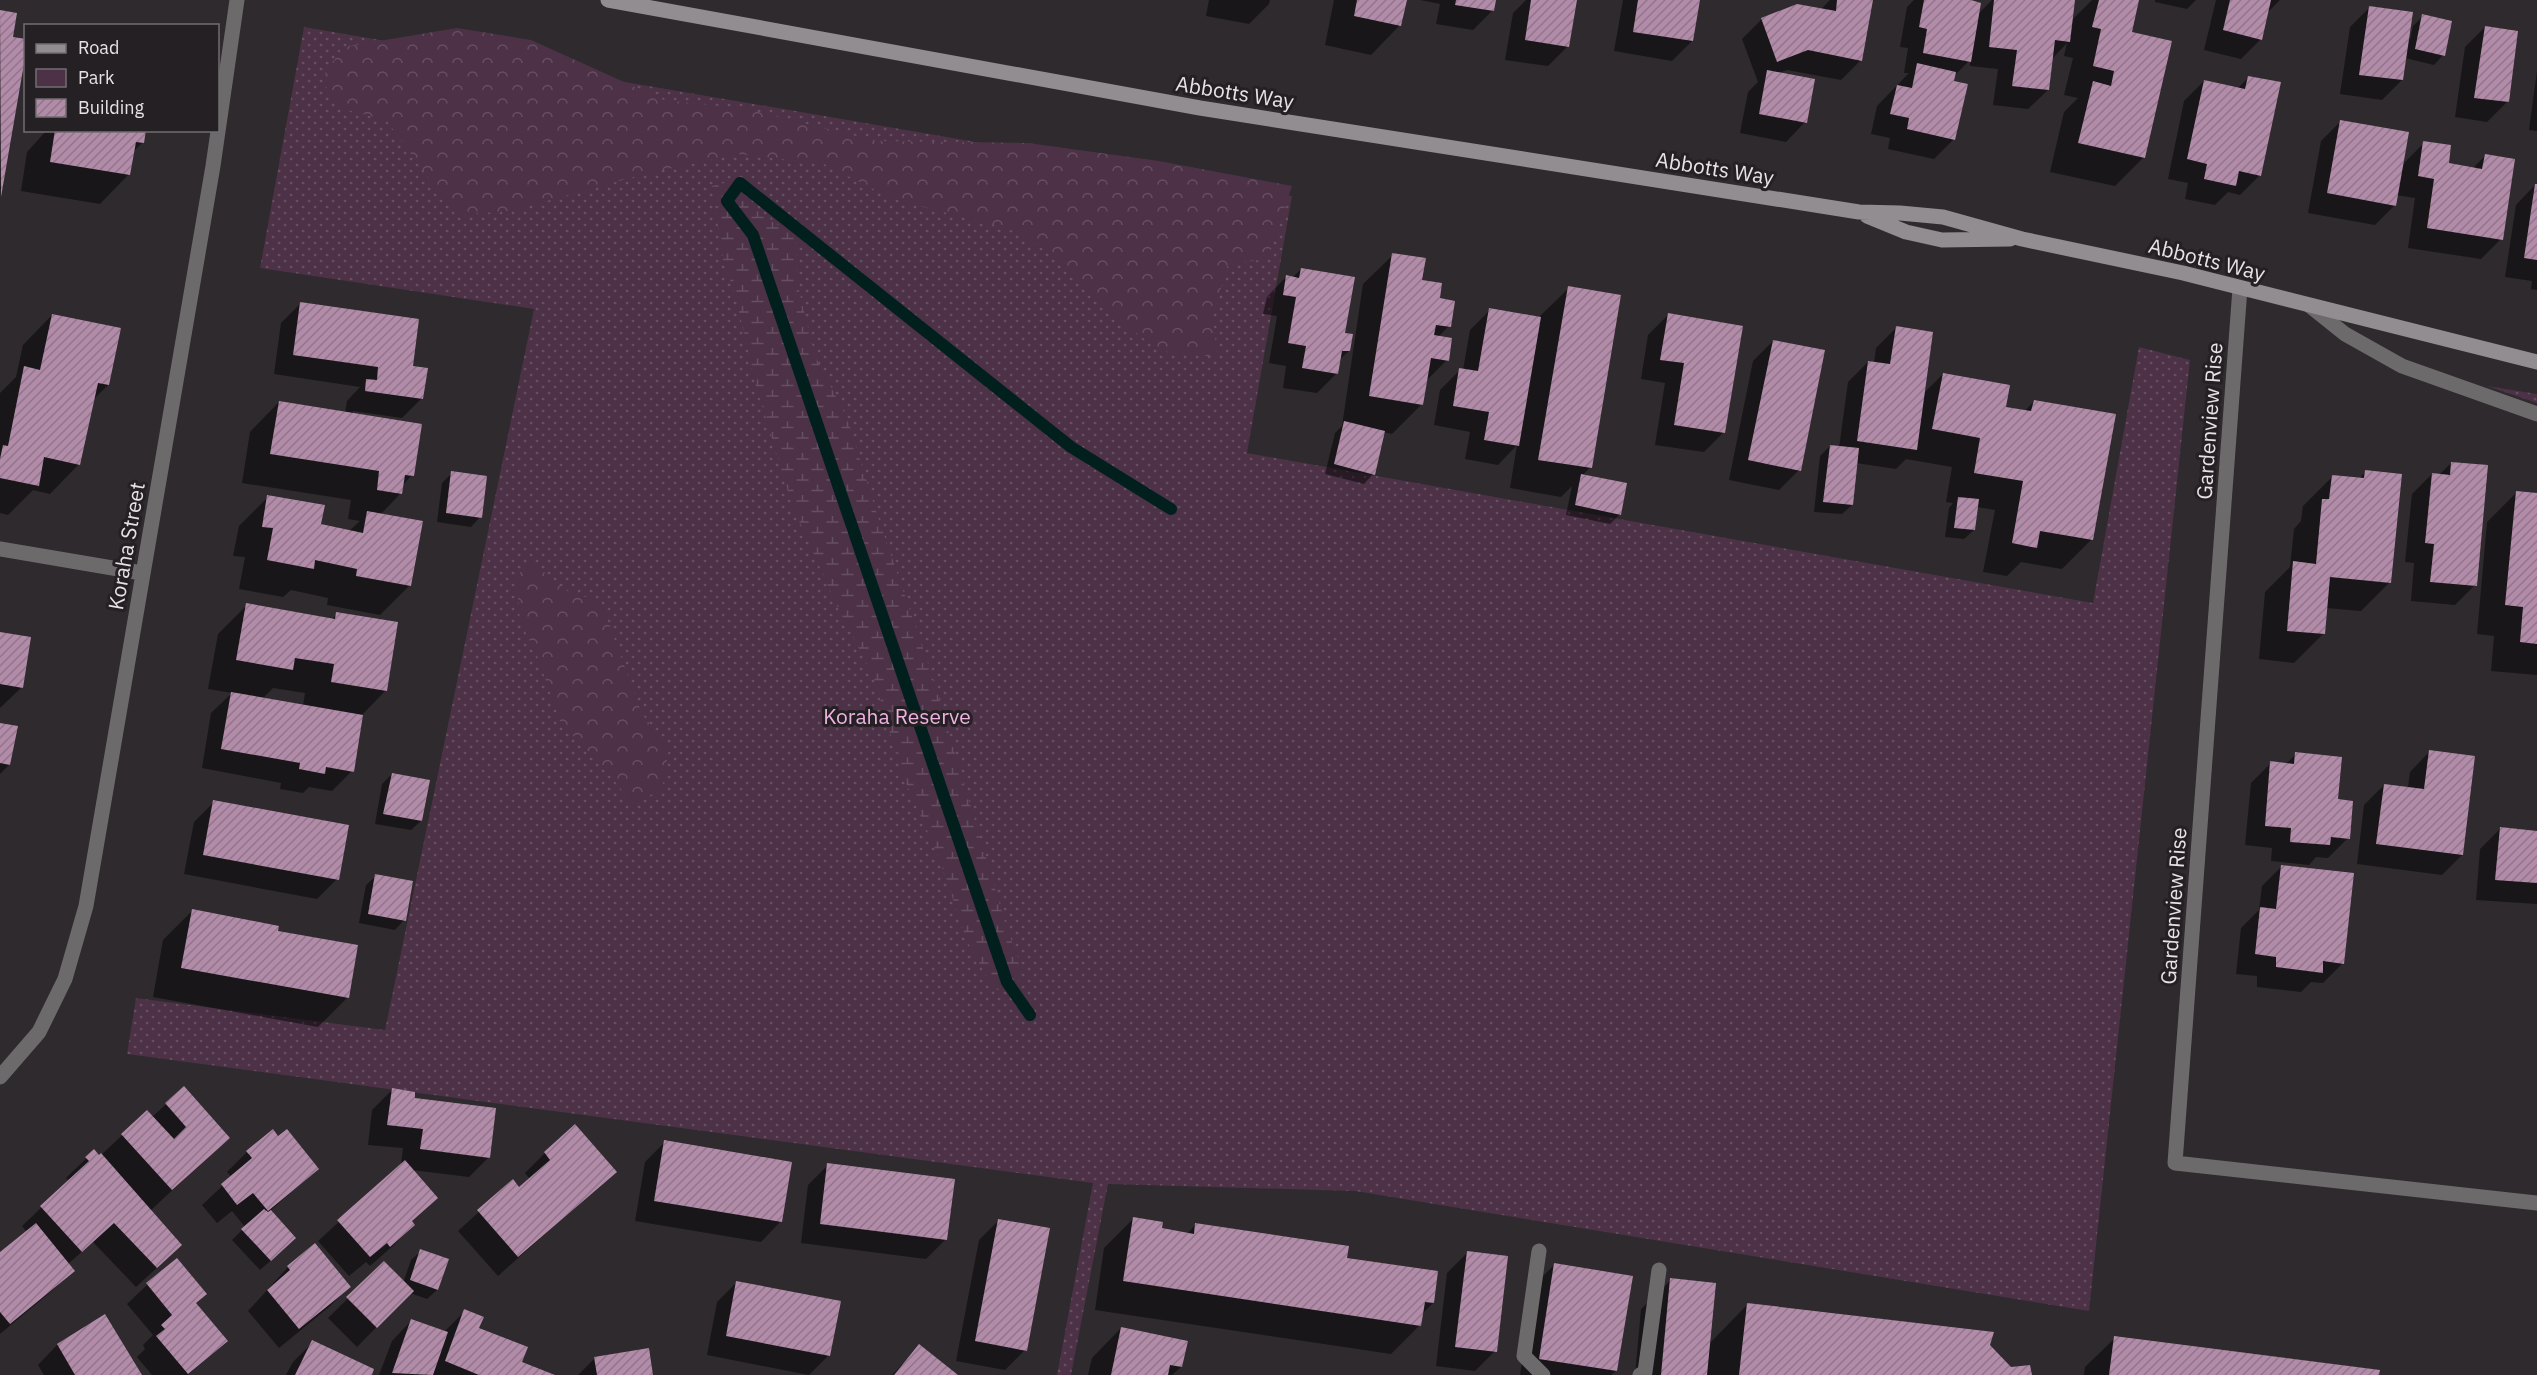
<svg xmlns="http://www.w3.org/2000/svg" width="2537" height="1375" viewBox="0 0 2537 1375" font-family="'IBM Plex Sans',sans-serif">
<defs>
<pattern id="green-dots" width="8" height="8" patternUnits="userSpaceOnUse" patternTransform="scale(1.5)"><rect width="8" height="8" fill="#4c3147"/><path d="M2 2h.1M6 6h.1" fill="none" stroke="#664f62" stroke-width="1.8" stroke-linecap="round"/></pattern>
<pattern id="forest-crowns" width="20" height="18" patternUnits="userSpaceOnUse" patternTransform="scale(1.5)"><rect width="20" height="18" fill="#4c3147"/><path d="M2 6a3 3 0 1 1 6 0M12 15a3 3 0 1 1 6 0" fill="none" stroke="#664f62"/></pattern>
<pattern id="wetland-marsh" width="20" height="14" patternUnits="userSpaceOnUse" patternTransform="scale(1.5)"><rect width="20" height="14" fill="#4c3147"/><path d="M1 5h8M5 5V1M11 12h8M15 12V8" fill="none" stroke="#664f62"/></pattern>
<pattern id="building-hatch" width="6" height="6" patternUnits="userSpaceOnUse" patternTransform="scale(1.5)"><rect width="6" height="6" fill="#b28ba9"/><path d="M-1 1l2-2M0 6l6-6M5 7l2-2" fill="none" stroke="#91768b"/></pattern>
</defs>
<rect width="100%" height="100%" fill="#2e2a2d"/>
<path fill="url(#green-dots)" d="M304 27 1292 196 1247 453 2093 603 2139 347 2190 360 2089 1311 1355 1191 1108 1184 1071 1375H1057L1093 1183 127 1054 136 998 385 1030 534 309 260 268Z
M2487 386 2537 394V403Z"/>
<path fill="url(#forest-crowns)" d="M457 28 531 40 664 100 747 109 876 141 1028 143 1159 161 1292 186 1268 259 1228 264 1213 316 1217 357 1160 351 1105 309 1055 256 1009 229 893 199 824 164 738 154 645 174 510 211 456 215 386 120 336 107 322 78 343 47Z
M532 562 565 590 601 602 642 714 669 748 662 790 632 803 601 764 561 724 538 658 520 621 516 576Z"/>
<path fill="url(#wetland-marsh)" d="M724 183 796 239 797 282 815 356 847 418 877 514 932 675 1007 929 1020 963 1018 982 995 991 967 941 938 855 902 774 874 678 837 606 792 505 756 386 735 294 723 259 712 186Z"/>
<path fill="#0007" fill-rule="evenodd" d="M1209 0H1270L1269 4 1249 24 1206 16Z
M1334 0H1405L1400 25 1371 55 1325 45Z
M1420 0H1494L1493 10 1473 30 1436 24 1440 4Z
M1526 0H1575L1568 46 1548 66 1505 60 1513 13Z
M1623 0H1699L1692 41 1672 61 1614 51Z
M1830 0H1871L1861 60 1841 80 1787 70 1776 74 1805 122 1786 142 1740 133 1748 92 1758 82 1742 39 1762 19 1820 10Z
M1914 0H1969L1978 14 1992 0H2074L2071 21 2092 0H2138L2130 33 2144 157 2115 186 2050 172 2064 112 2078 98 2064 95 2073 58 2064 56 2067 43 2052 59 2048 90 2028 109 1993 105 1998 69 1970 66V60L1953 77 1954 139 1934 159 1888 149 1890 138 1871 134 1877 106 1909 73H1904L1908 48 1900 47 1907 7Z
M2155 0H2196L2187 9 2155 2Z
M2216 0H2280L2267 13 2261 39 2241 59 2204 50Z
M2370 7 2410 40 2413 26 2423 16 2443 55 2434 65 2405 58 2402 80 2382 100 2340 94 2350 27Z
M0 12 16 14 12 38 26 43 0 194Z
M2485 27 2507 102 2487 122 2455 117 2465 47Z
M2537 71V131L2529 130Z
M2249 77 2260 175 2240 195 2228 192 2215 205 2185 199 2188 183 2168 179 2184 101 2204 81 2237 89Z
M2341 121 2402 165 2424 143 2447 165 2472 169 2485 156 2501 239 2481 259 2408 248 2415 198 2396 195 2395 205 2375 225 2308 213 2321 141Z
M47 130H145L143 142 133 152 129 174 100 204 21 191 27 152Z
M2535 185 2537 186V290L2531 289 2532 281 2505 277 2516 205Z
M1393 255 1439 299 1449 326 1438 337 1447 360 1425 382 1421 405 1392 434 1383 432 1373 474 1364 484 1325 474 1335 433 1342 426 1363 284Z
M1301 269 1343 334 1349 351 1339 360 1337 373 1317 393 1283 388 1286 366 1269 363 1277 316 1263 314 1267 297 1286 277 1292 278Z
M1569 288 1590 467 1582 476 1620 514 1610 524 1566 515 1572 486 1561 497 1510 488 1517 445 1498 465 1465 459 1470 432 1434 425 1440 390 1460 370H1463L1470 330 1490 310 1539 317Z
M301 303 411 367 422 398 402 418 353 411 352 414 412 475 402 486 401 493 380 515 421 522 409 586 380 615 327 605 328 598 291 590 283 597 239 589 245 557 233 556 239 526 268 497 320 525 349 531 360 521 348 519 351 500 242 483 250 432 279 402 345 413 347 401 360 387 274 374 281 323Z
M52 315 108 385 93 400 79 464 50 494 33 490 8 515 0 513V393L16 377 23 345Z
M1668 315 1724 432 1704 452 1655 445 1665 383 1641 379 1648 335Z
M1896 328 1923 394 1943 374 2004 408 2024 412 2034 401 2114 416 2091 540 2062 569 2021 562 2007 576 1983 572 1995 510 1977 507 1974 530 1964 539 1945 537 1949 508 1953 503 1946 502 1952 467 1906 459 1896 469 1856 463 1852 505 1842 514 1814 512 1820 456 1830 446 1839 448 1848 382 1868 362 1874 363 1876 348Z
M1773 341 1799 470 1779 490 1729 480 1753 361Z
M2451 463 2475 585 2455 605 2411 601 2414 563 2405 562 2412 494 2432 474 2439 475Z
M2365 472 2390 582 2361 611 2326 608 2323 634 2294 663 2259 659 2265 592 2290 567 2294 529 2301 521 2303 506 2332 477 2359 479Z
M452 473 480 517 471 527 437 522 442 483Z
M2516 493 2537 495V675L2491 671 2494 636 2477 634 2487 522Z
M247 605 331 620 337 614 386 690 362 715 352 771 332 791 309 787 303 793 280 789 281 783 202 768 211 713 232 693 208 689 218 634ZM273 688 305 693 303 706 262 699Z
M0 634 22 687 0 708Z
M0 725 9 765 0 774Z
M2429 752 2462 855 2442 875 2357 864 2364 805 2384 785 2408 788 2410 772Z
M2296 754 2337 801 2348 838 2328 858 2316 857 2309 865 2271 861 2272 848 2245 845 2251 783 2271 763 2285 765Z
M392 774 421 821 411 830 375 824 382 784Z
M214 802 337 879 317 899 184 874 194 822Z
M2500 829 2537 832V904L2476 900 2480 849Z
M2282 866 2343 963 2323 983 2311 982 2301 992 2257 987V976L2236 974 2241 928 2259 910 2262 886Z
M376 876 404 920 395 930 359 923 366 885Z
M192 911 277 932 348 997 318 1027 153 997 163 940Z
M184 1088 228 1138 150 1211 160 1265 136 1287 93 1242 68 1264 73 1271 53 1290 0 1334V1254L27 1232 22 1226 69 1181 66 1178 94 1151 99 1157 147 1112 152 1117Z
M392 1090 413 1100 489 1157 469 1177 412 1170 436 1197 411 1222 413 1225 394 1245 370 1266 366 1262 349 1276 318 1241 401 1165 403 1148 368 1145 372 1110Z
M278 1138 317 1169 270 1211 285 1248 260 1270 232 1240 245 1227 232 1211 217 1223 202 1205 232 1177 227 1172 247 1152Z
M665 1142 780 1222 761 1242 635 1221 645 1162Z
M545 1153 615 1172 498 1276 458 1231 513 1181 519 1189 530 1179 525 1173Z
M828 1165 946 1239 926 1259 801 1243 808 1185Z
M1133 1219 1160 1230 1187 1234 1195 1225 1346 1259 1433 1303 1422 1314 1420 1325 1391 1354 1095 1310 1104 1248Z
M999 1220 1025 1350 1005 1370 956 1361 979 1240Z
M421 1251 437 1290 427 1299 410 1293 357 1347 328 1318 384 1263 403 1283 411 1260Z
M1467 1253 1495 1351 1475 1371 1436 1366 1447 1273Z
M1554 1265 1616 1371 1611 1375H1520L1534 1285Z
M288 1267 349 1287 329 1307 279 1348 248 1311Z
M1671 1280 1709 1344 1747 1305 1988 1346 2011 1368 2031 1375H1635L1641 1309Z
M737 1282 839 1302 828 1356 809 1375 707 1355 717 1302Z
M147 1285 195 1304 226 1341 188 1375H152L137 1357 145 1349 143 1345 153 1335 127 1304Z
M465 1311 477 1329 521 1363 551 1375H379L392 1341 411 1321 445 1331Z
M105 1316 140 1375H44L38 1365 57 1345Z
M1121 1328 1181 1367 1172 1375H1088L1092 1358Z
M2115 1338 2378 1375H2084L2085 1367Z
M313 1342 370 1375H286L293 1362Z
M919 1346 956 1375H892Z
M595 1358 651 1375H578Z"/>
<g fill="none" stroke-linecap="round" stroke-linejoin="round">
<path stroke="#01201d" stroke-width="12" d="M1030 1015 1007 982 753 235 727 201 740 183 1071 447 1171 509"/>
</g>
<path fill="url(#building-hatch)" d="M1357 0H1407L1401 26 1354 16Z
M1456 0H1496L1494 11 1455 5Z
M1531 0H1577L1569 47 1525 40Z
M1638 0H1700L1693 41 1633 32Z
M1837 0H1873L1862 61 1808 50 1777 62 1761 18 1797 4 1836 11Z
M1924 0H1971L1981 3 1971 62 1923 53 1927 29 1919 27Z
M1994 0H2075L2070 42 2055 40 2049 90 2012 86 2017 50 1989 47Z
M2099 0H2139L2132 32 2172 41 2145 158 2078 143 2093 81 2111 86 2114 71 2093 66 2101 29 2092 27Z
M2230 0H2271L2262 40 2223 30Z
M2369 6 2413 12 2403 80 2359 75Z
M0 10 17 13 13 37 26 39V52L1 197Z
M2422 14 2452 21 2445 56 2415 49Z
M2485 26 2518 31 2509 102 2474 98Z
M1917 63 1956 72 1954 81 1968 84 1955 140 1907 129 1909 118 1890 114 1897 85 1912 88Z
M1767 70 1815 79 1807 123 1759 114Z
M2248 76 2281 82 2261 176 2239 171 2236 186 2204 179 2207 164 2187 159 2204 80 2245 89Z
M2340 120 2409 132 2396 206 2327 193Z
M55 130H146L144 143 136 142 130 175 50 162Z
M2423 141 2451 145 2449 163 2482 169 2485 154 2515 159 2503 240 2427 228 2434 179 2418 176Z
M2535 184H2537V260L2524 258Z
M1392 253 1426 258 1422 280 1442 283 1440 298 1455 301 1451 327 1436 325 1434 335 1452 338 1449 361 1431 358 1423 405 1369 396Z
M1301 268 1355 277 1345 333 1353 334 1350 351H1342L1338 374 1302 368 1306 346 1288 343 1296 297 1283 295 1286 275 1299 278Z
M1568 286 1621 295 1592 468 1538 460Z
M300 302 419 319 413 366 428 368 423 399 365 391 366 379 377 380 378 367 293 355Z
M1489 308 1541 317 1519 446 1484 440 1489 412 1453 406 1459 368 1478 371Z
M1668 313 1743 326 1725 433 1674 425 1684 363 1660 360Z
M52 314 121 328 109 385 98 383 80 465 44 457 39 486 0 478V459L3 445 8 446 24 366 40 370Z
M1896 326 1933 332 1917 450 1857 441 1868 361 1890 364Z
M1773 340 1825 350 1801 471 1748 460Z
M1943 373 2010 385 2006 407 2031 411 2034 400 2116 414 2093 540 2040 531 2037 548 2012 543 2023 481 1974 473 1980 438 1932 429Z
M279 401 422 424 414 476 405 475 402 494 377 490 379 471 270 454Z
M1344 421 1385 431 1375 475 1334 464Z
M1830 445 1859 448 1853 505 1823 502Z
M2451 462 2488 465 2477 586 2430 582 2434 544 2425 543 2432 473 2450 475Z
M2365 470 2402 474 2391 583 2330 577 2325 634 2287 631 2293 561 2316 564 2322 499H2329L2332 475 2364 478Z
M451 471 487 476 482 518 446 513Z
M1581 474 1627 483 1621 515 1575 505Z
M2516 491 2537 493V644L2520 642 2523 607 2505 605Z
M267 495 325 505 321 524 363 533 367 511 423 521 411 586 356 576 357 569 315 560 314 569 267 560 273 528 262 527Z
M1958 497 1979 499 1975 530 1954 528Z
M246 603 335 619 336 612 398 622 387 691 331 682 334 664 295 658 293 670 236 660Z
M0 632 31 637 23 688 0 684Z
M231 692 363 715 354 772 326 767 325 774 299 769 300 763 221 749Z
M0 723 18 726 10 765 0 763Z
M2429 750 2475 756 2463 855 2376 844 2384 784 2424 789Z
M2295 752 2342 757 2338 799 2353 801 2350 839 2331 837 2330 845 2290 842 2291 828 2265 826 2270 761 2294 764Z
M392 773 430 780 422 821 383 814Z
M213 800 349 825 339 880 203 855Z
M2500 827 2537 831V883L2495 880Z
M2281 865 2354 873 2344 964 2323 961V973L2276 967V957L2255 954 2260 907 2276 909Z
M375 874 413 881 406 921 368 914Z
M192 909 279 926 278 931 358 945 349 998 181 968Z
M184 1086 230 1138 172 1190 121 1134 147 1110 174 1139 186 1127 165 1103Z
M392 1088 415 1092V1098L496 1108 490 1158 420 1149 423 1129 387 1125Z
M575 1124 617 1172 518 1257 477 1210 513 1179 519 1187 550 1160 544 1152Z
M273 1129 278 1136 287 1129 319 1169 268 1211 253 1193 237 1205 221 1184 252 1158 246 1151Z
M664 1140 792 1162 782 1222 654 1201Z
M94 1149 99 1155 101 1153 182 1245 157 1268 114 1223 82 1252 40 1206 89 1161 85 1157Z
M405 1160 438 1198 412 1221 415 1225 390 1247 387 1243 370 1257 337 1220Z
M827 1163 955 1179 947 1240 820 1224Z
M264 1209 268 1212 271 1210 296 1238 271 1261 241 1229Z
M1133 1217 1163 1222 1162 1228 1194 1234 1195 1223 1349 1246 1347 1258 1438 1271 1434 1303 1425 1302 1421 1326 1123 1281Z
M998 1219 1050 1228 1027 1351 975 1341Z
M36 1223 75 1271 10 1324 0 1312V1252Z
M315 1243 351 1287 299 1329 267 1290 290 1270 287 1266Z
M420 1249 449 1259 438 1290 410 1280Z
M1467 1251 1508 1256 1497 1352 1455 1347Z
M177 1258 207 1294 196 1303 228 1341 188 1374 156 1336 165 1329 161 1325 172 1315 146 1283Z
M384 1261 414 1291 377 1328 346 1297Z
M1554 1263 1633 1276 1617 1371 1539 1359Z
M1670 1278 1716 1283 1707 1375H1661Z
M736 1281 841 1301 830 1356 726 1336Z
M1747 1303 1994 1332 1990 1345 2011 1367 2030 1365 2032 1375H1739Z
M464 1309 484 1317 479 1328 528 1347 522 1362 555 1375H479L445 1361Z
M105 1314 142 1375H75L57 1344Z
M411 1319 448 1332 433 1375 392 1373Z
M1121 1327 1188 1341 1182 1367 1170 1365 1168 1375H1111Z
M2114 1336 2380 1370 2379 1375H2109Z
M312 1340 374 1369 372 1375H295Z
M919 1344 953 1371 958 1375H894Z
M649 1348 653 1375H597L594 1357Z"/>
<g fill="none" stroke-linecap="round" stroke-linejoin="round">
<path stroke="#6d6a6c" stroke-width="15" d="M2310 306 2345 334 2402 366 2537 414
M1539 1251 1524 1356 1543 1375
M1640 1375 1645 1372 1659 1270"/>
<path stroke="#6d6a6c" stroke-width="15" d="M2240 288 2175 1163 2537 1203
M0 549 142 573"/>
<path stroke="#6d6a6c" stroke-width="15" d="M0 1077 39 1032 65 979 86 906 213 166 237 0"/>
<path stroke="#918d90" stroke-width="15" d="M608 0 1200 108 1859 212 1900 213 1943 217 2022 239 2183 273 2537 362
M1867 216 1906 232 1942 240 2010 239"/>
</g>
<g text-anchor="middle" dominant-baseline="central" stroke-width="6" stroke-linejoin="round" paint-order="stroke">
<g font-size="21" fill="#e6e3e6" stroke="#252023">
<text transform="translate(1235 92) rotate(9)">Abbotts Way</text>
<text transform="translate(1715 168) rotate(9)">Abbotts Way</text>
<text transform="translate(2207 259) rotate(14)">Abbotts Way</text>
<text transform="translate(2209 421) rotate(-86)">Gardenview Rise</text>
<text transform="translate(126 546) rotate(-80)">Koraha Street</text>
<text transform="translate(2173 906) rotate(-86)">Gardenview Rise</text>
</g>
<g font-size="21" fill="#edb2e0" stroke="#252023">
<text x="897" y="716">Koraha Reserve</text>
</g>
</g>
<rect x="24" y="24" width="195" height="108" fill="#252023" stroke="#726e71" stroke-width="1.5"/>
<rect x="36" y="44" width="30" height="9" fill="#918d90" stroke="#726e71" stroke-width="1.5"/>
<text x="78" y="54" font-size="18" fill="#e6e3e6">Road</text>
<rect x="36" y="69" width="30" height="18" fill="#4c3147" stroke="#726e71" stroke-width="1.5"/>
<text x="78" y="84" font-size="18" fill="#e6e3e6">Park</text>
<rect x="36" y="99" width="30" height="18" fill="url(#building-hatch)" stroke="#726e71" stroke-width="1.5"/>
<text x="78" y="114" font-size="18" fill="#e6e3e6">Building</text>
</svg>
